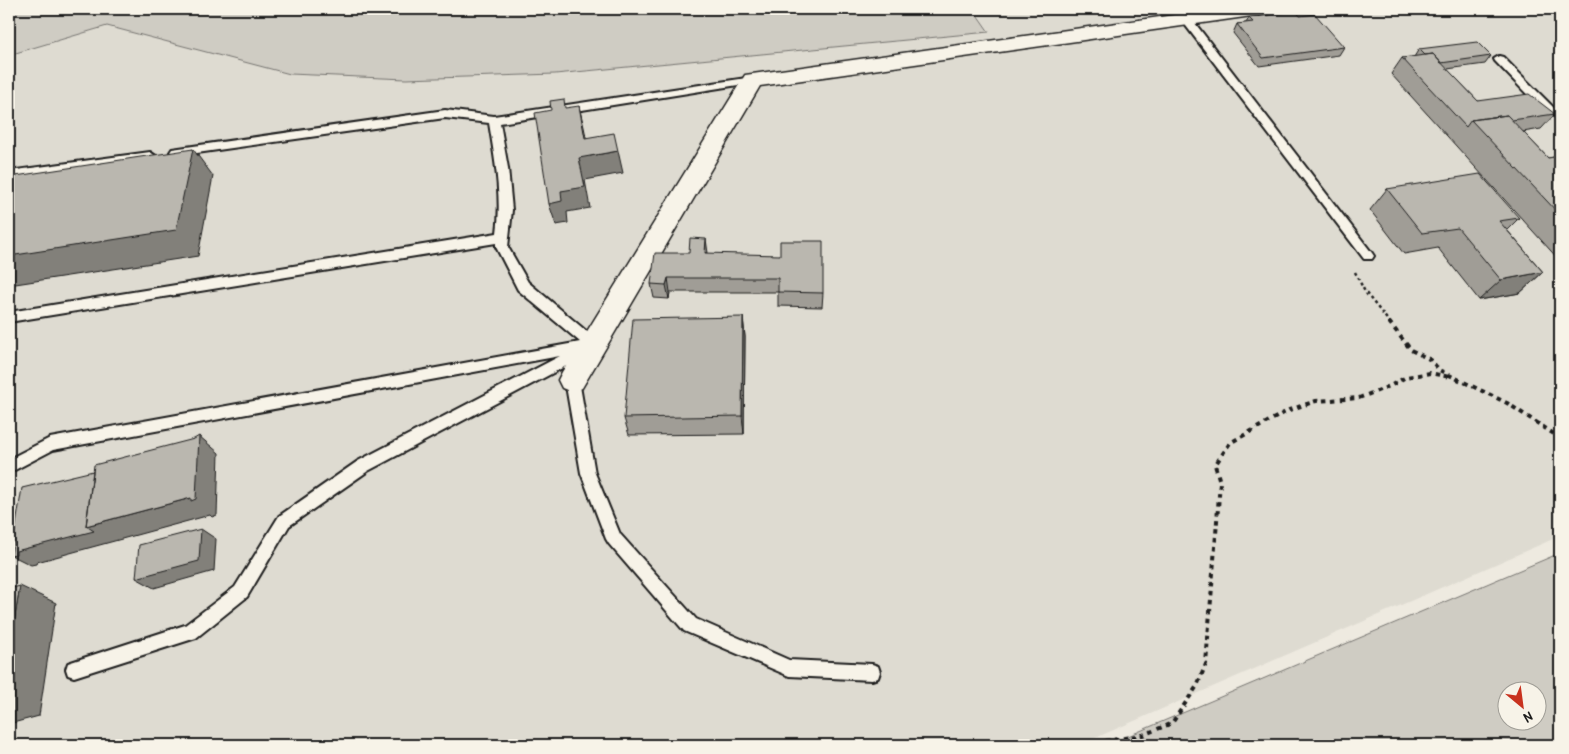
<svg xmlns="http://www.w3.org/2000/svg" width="1569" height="754" viewBox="0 0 1569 754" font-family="'Patrick Hand',sans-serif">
<rect width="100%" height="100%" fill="#eeeae0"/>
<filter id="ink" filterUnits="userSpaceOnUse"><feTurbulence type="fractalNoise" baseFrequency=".02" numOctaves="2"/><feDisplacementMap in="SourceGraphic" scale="10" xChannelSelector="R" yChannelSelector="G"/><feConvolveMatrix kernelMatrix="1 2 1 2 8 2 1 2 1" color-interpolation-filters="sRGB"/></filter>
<g filter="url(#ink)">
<path fill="#dedbd1" d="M973 9H1560V536L1079 745H9V55L107 26 290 74 406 79 555 74 989 32Z"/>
<path fill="#cfccc3" stroke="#767470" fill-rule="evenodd" d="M9 9H973L989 32 555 74 406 79 290 74 107 26 9 55Z
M1560 553V745H1107ZM1506 692H1536V722H1506Z"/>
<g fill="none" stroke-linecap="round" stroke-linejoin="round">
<defs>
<path id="lane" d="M1187 17 1191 18 1372 253 1374 256 1372 259H1364L1183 22 1182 20Z
M1499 56 1503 57 1555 109 1557 112 1555 115H1547L1495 61 1494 59Z
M753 77 758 80 757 82 500 123 508 168 512 210 508 247 528 282 598 341 600 345 598 349 368 471 289 526 247 597 196 638 74 677 68 675 66 669 68 663 185 625 235 587 279 516 358 461 560 356 53 450 9 473V459L50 438 580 342 518 290 496 247V243L9 322V312L497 233C502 196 495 160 489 123L445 118 176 156 170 152 172 149 445 110 494 116Z
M150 152 156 156 154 159 9 179V171Z
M572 374 577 376 579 380 595 473 620 534 696 619 789 660 872 664 878 666 880 672 878 678 872 680 789 676 684 631 609 544 606 539 581 473 565 380 567 376Z"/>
<path id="street" d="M1217 9H1269L1266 13 1259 15 760 86 582 388 572 392 562 388 558 380 562 372 745 75Z"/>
</defs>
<use href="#lane" stroke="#1c1c1c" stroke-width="4"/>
<use href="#street" stroke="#1c1c1c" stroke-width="3"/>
<path stroke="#1c1c1c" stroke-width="2.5" stroke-dasharray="3 3" stroke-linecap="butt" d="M1355 272 1365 292 1390 323"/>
<path stroke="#1c1c1c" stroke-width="4" stroke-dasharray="4.5 4.5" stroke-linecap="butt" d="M1389 322 1411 350 1431 360 1439 370 1507 403 1560 438
M1097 745 1106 741 1143 735 1172 723 1197 686 1206 664 1220 482 1215 465 1230 443 1289 410 1316 401 1359 398 1390 386 1406 377 1430 373 1450 377"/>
<use href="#lane" fill="#f7f3e8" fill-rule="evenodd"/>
<use href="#street" fill="#f7f3e8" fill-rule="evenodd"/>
</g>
<path fill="#a09d96" stroke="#1c1c1c" d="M1300 16 1344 47 1339 55 1259 66 1233 33 1237 24 1246 23 1249 18Z
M1419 49 1491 56 1485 64 1447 69 1478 101 1555 114 1541 129 1523 132 1548 158 1560 156V261L1391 74 1402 58 1414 57Z
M1387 189 1519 218 1507 230 1543 272 1520 293 1479 300 1438 248 1404 254 1370 210Z
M708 254 823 293 822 307 778 306V292H670L669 299 654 298 651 284Z
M743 317 745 337 744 434 629 435 624 418Z"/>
<path fill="#82807a" stroke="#1c1c1c" d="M579 106 584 127 590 156 618 151 623 173 585 180 590 208 567 212 568 223 556 225 549 204 561 191 579 158Z
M193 149 213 176 198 256 9 285V256Z
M706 239 708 253H705Z
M1543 272 1520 293 1479 300 1501 280Z
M668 278 670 292 669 299 666 285Z
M743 317 745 337 744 434 742 416Z
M199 436 219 453 217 515 212 517 210 515 37 562 36 564 31 565 11 555 16 551 86 526 191 498Z
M201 529 216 539 214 571 154 588 136 578Z
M20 586 56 603 39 716 9 724V652Z"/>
<path fill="#bab7af" stroke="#1c1c1c" d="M1296 11 1300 16 1315 14 1344 47 1263 58 1237 24 1253 22 1249 18Z
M1477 42 1491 56 1441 63 1433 54 1425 55 1419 49Z
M1433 54 1478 101 1529 94 1555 114 1512 120 1507 115 1471 120 1466 127 1402 58Z
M564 99 565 108 579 106 585 138 614 133 618 151 579 158 585 187 561 191 562 201 549 204 535 113 551 110 550 101Z
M1507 115 1548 158 1560 156V215L1471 120Z
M193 149 176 230 9 256V177Z
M1480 174 1519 218 1499 221 1543 272 1501 280 1458 228 1422 233 1387 189Z
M690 238 706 239 705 253 780 255V241H823V293L778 292V278H668L666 285 651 284 655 253H689Z
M743 317 742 416 624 418 633 319Z
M199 436 196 499 191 501V498L86 526 94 465 194 439Z
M93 471 86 526 94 531 16 551V554L11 555 22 488Z
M201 529 199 561 136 578 139 545Z
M20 586 9 652V589Z"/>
</g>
<rect width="1569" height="754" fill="none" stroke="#f7f3e8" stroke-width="30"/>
<rect x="15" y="15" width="1539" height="724" fill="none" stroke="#1c1c1c" stroke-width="2" filter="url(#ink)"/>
<g transform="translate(1522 706) rotate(151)"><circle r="24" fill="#f7f3e8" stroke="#9f9d96"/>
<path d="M0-4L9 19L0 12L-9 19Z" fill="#c8321e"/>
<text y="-8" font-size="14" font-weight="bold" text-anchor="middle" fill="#1c1c1c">N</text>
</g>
</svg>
